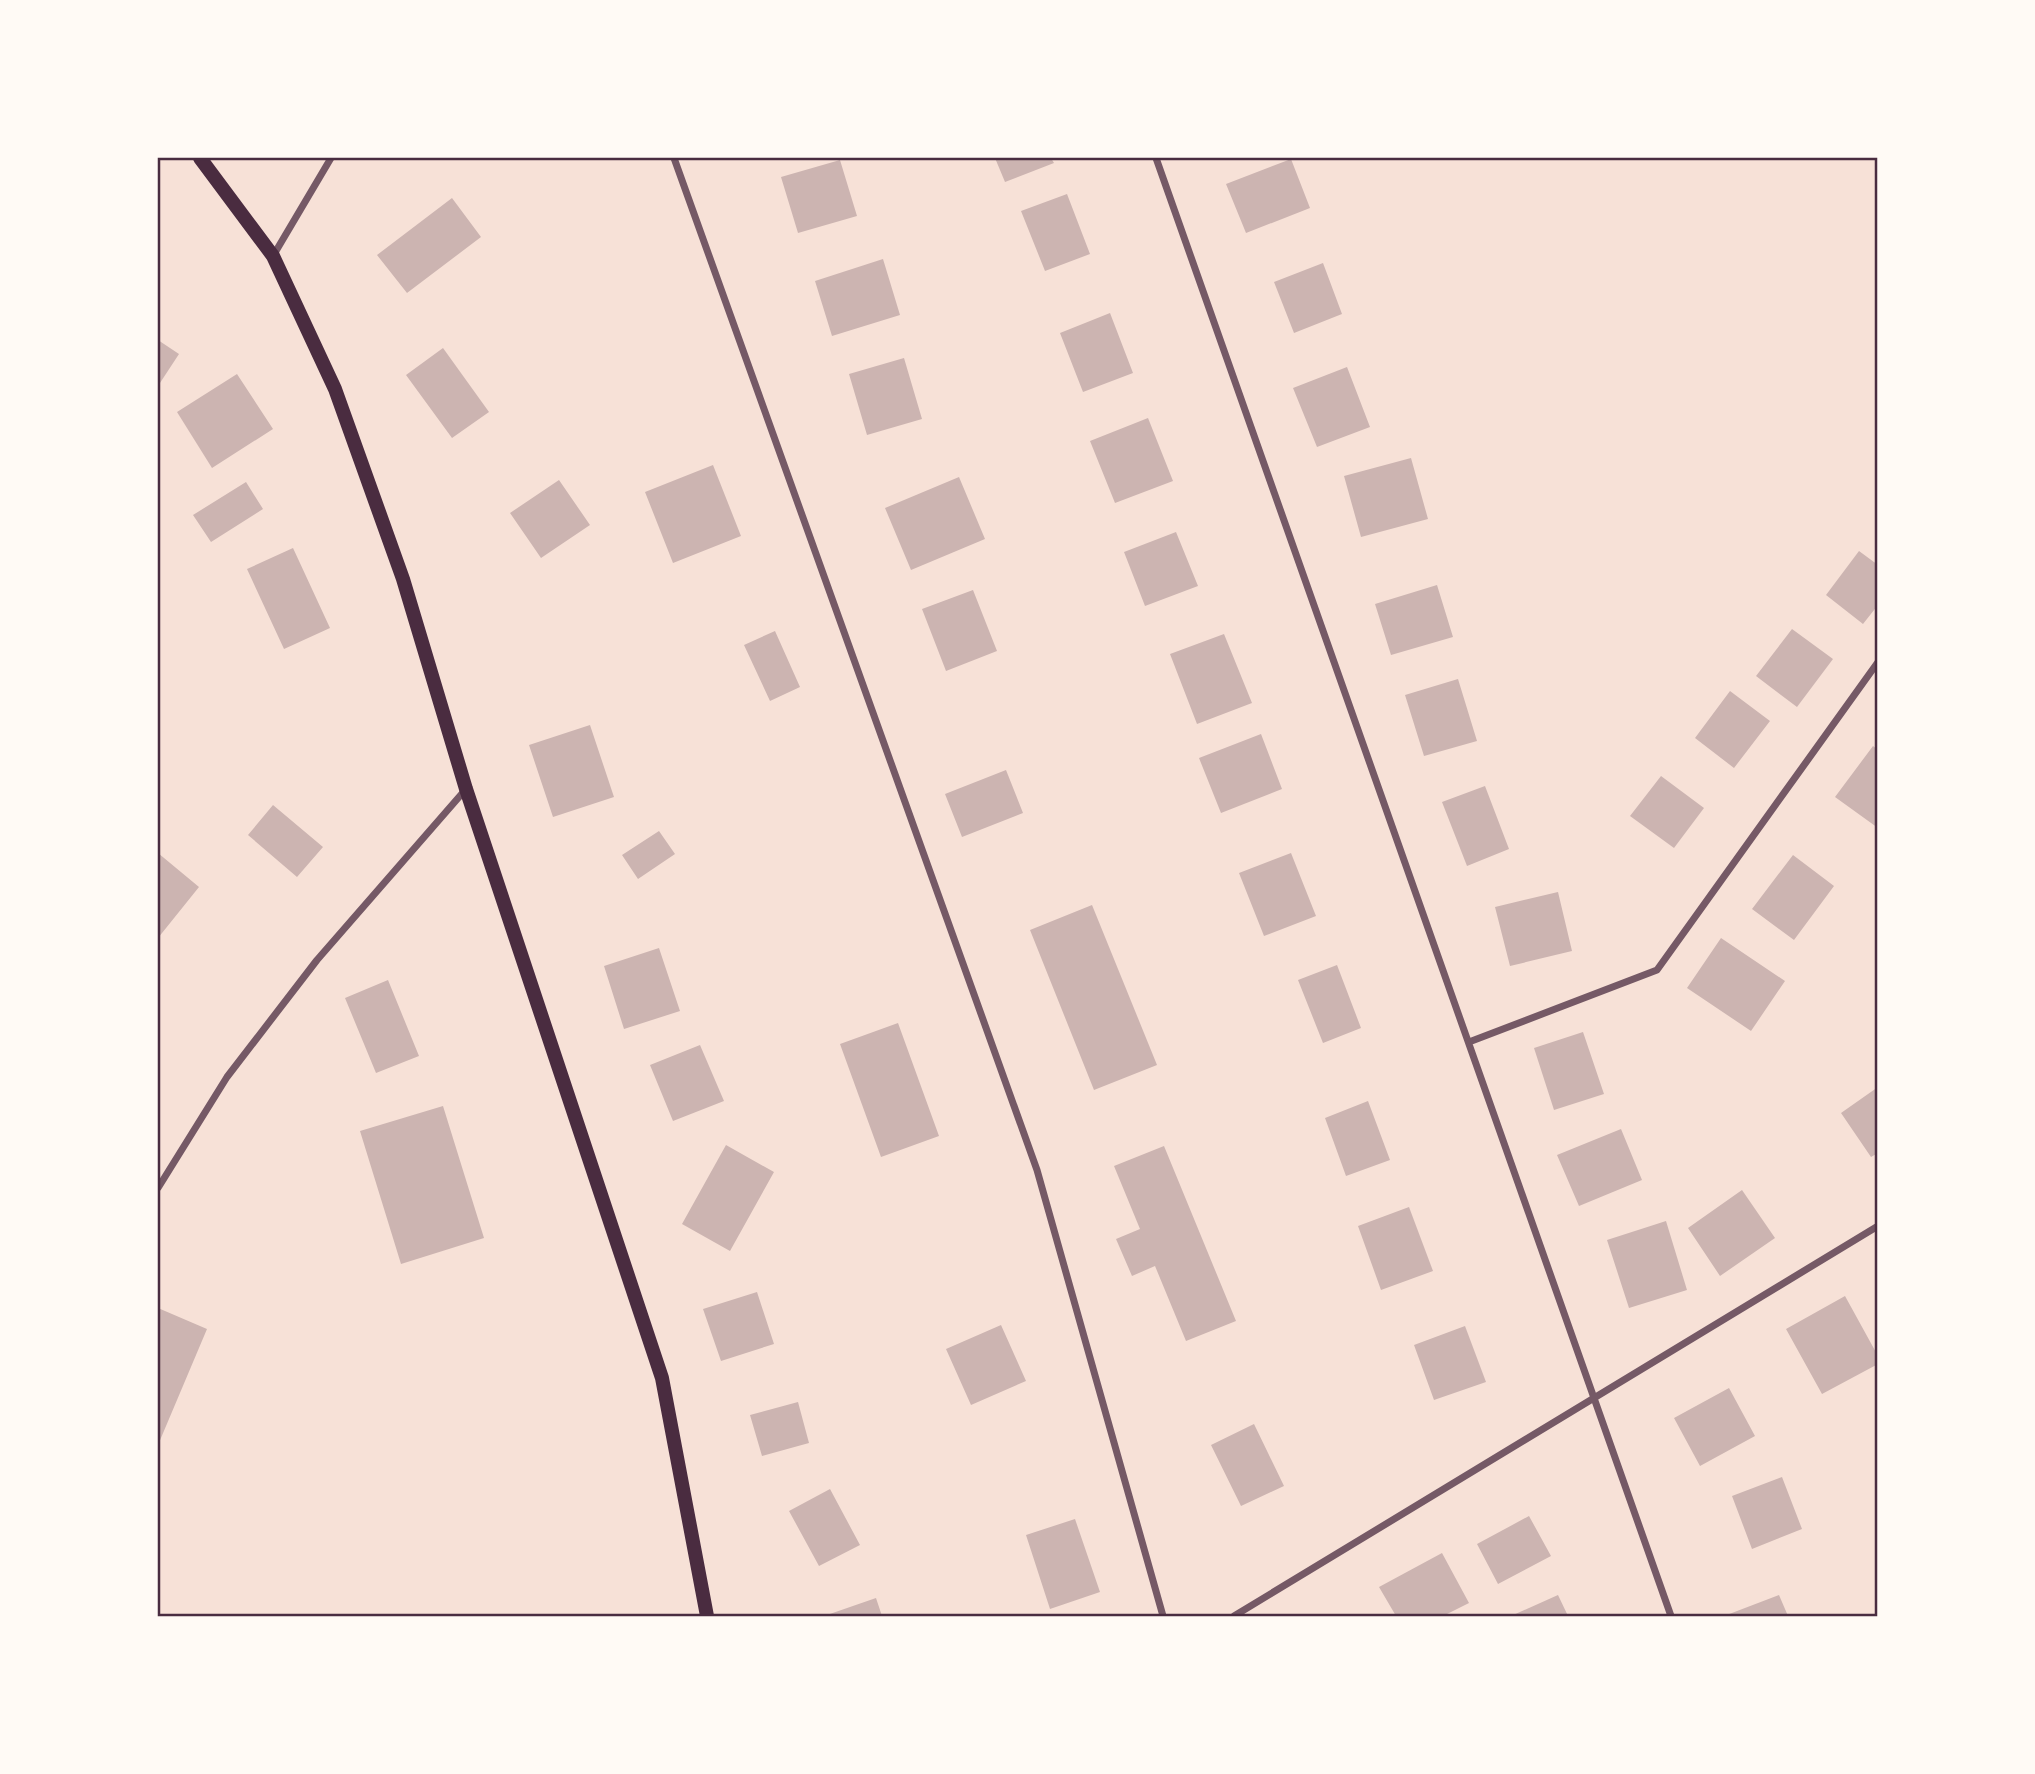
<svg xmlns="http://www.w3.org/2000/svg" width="2035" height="1774" viewBox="0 0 2035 1774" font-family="Overpass,sans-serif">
<rect width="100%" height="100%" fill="#f7e1d7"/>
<path fill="#ccb4b1" d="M995 158H1051L1054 163 1005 182Z
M1291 159 1310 208 1246 233 1226 184Z
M840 160 857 216 798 233 781 177Z
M1067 194 1090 254 1045 271 1021 211Z
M452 198 481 237 407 293 377 255Z
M883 259 900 315 832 336 815 281Z
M1323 263 1342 314 1294 333 1274 282Z
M1110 313 1133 373 1083 392 1060 333Z
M158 340 179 354 158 386Z
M443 348 489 412 452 438 406 375Z
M904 358 922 419 867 435 849 374Z
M1347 367 1370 427 1317 447 1293 388Z
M237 374 273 429 212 468 177 412Z
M1148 418 1173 481 1115 503 1090 441Z
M1411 458 1428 519 1361 537 1344 476Z
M713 465 741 536 673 563 645 492Z
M959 477 985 539 911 570 885 508Z
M559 480 590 525 541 558 510 513Z
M246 482 263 509 211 542 193 515Z
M1176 532 1198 586 1145 606 1124 552Z
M293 548 330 628 284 649 247 569Z
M1859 551 1878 565V605L1863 624 1826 595Z
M1437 585 1453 637 1391 655 1375 604Z
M973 590 997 651 946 671 922 609Z
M1792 629 1833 659 1797 707 1756 676Z
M775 631 800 687 770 701 744 645Z
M1224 634 1252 703 1197 724 1170 654Z
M1458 679 1477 741 1424 756 1405 695Z
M1730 691 1770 721 1734 768 1695 738Z
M590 725 614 797 553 817 529 745Z
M1261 734 1282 789 1221 813 1199 758Z
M1873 746 1878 750V828L1835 797Z
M1006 770 1023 813 962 837 945 794Z
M1661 776 1704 808 1674 848 1630 816Z
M1485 786 1509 849 1467 866 1442 802Z
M273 805 323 847 297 877 248 835Z
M659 831 675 854 638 879 622 855Z
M158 853 199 887 158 938Z
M1291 853 1316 916 1264 936 1239 873Z
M1793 855 1834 886 1794 940 1752 909Z
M1558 892 1572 951 1510 966 1495 907Z
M1092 905 1157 1065 1094 1090 1030 930Z
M1721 938 1785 981 1751 1031 1687 988Z
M659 948 680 1011 624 1029 604 966Z
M1337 965 1361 1028 1323 1043 1298 980Z
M388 980 419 1056 376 1073 345 998Z
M898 1023 939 1136 881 1157 840 1044Z
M1583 1032 1604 1094 1554 1110 1534 1048Z
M700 1045 724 1101 673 1121 650 1065Z
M1878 1087V1153L1871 1157 1841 1113Z
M1368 1101 1390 1160 1346 1176 1325 1118Z
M443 1106 484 1238 401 1264 360 1131Z
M1621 1129 1642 1180 1579 1206 1557 1155Z
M726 1145 774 1172 730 1251 682 1224Z
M1164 1146 1236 1321 1186 1341 1155 1266 1132 1276 1116 1239 1140 1229 1114 1166Z
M1742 1190 1775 1238 1720 1276 1688 1228Z
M1409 1207 1433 1271 1381 1290 1358 1226Z
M1666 1221 1687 1290 1629 1308 1607 1240Z
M757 1292 774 1344 721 1361 703 1309Z
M1845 1296 1878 1356V1364L1822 1394 1786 1329Z
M158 1308 207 1329 158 1445Z
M1001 1325 1026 1381 971 1405 946 1349Z
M1465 1326 1486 1382 1434 1400 1414 1345Z
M1729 1388 1755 1436 1700 1466 1674 1418Z
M798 1402 809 1443 762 1456 750 1415Z
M1254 1424 1284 1486 1241 1506 1211 1445Z
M1782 1477 1802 1529 1752 1549 1732 1496Z
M830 1489 860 1545 819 1566 789 1511Z
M1529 1516 1551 1556 1498 1584 1477 1544Z
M1075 1519 1100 1592 1050 1609 1026 1535Z
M1442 1553 1469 1603 1443 1616H1396L1379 1587Z
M1558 1595 1568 1616H1511Z
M1779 1595 1788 1616H1724Z
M876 1598 882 1616H824Z"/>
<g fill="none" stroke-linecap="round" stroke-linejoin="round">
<path stroke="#755966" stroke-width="7" d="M674 158 1037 1170 1163 1616
M1156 158 1671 1616
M273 256 331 158
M1469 1042 1657 970 1878 662
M158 1188 227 1077 317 960 466 789
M1234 1616 1878 1226"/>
<path stroke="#4a2c40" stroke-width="14" d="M200 158 273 256 335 389 403 579 466 789 662 1378 707 1616"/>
</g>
<rect width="2035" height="1774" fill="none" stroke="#fffaf5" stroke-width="318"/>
<rect x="159" y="159" width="1717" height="1456" fill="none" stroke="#4a2c40" stroke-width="2.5"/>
</svg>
